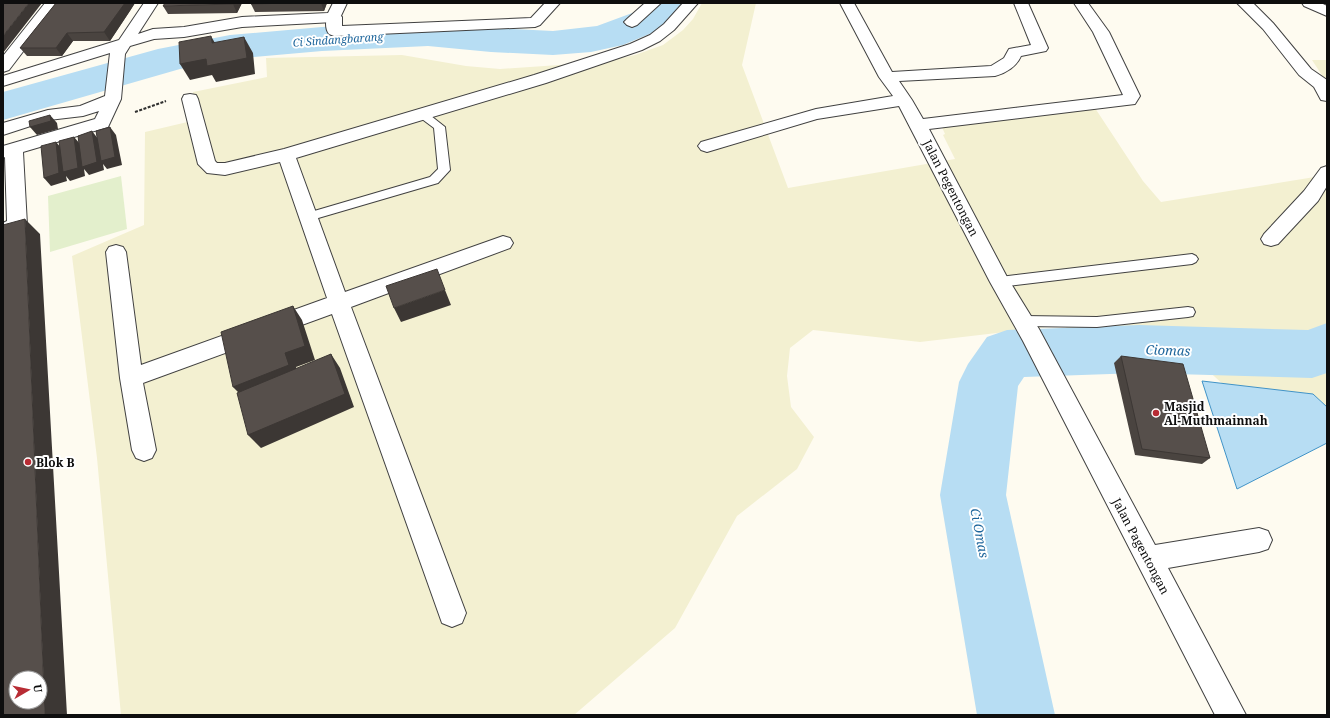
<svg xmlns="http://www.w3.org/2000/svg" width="1330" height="718" viewBox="0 0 1330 718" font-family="'Noto Serif',serif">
<rect width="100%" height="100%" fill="#fefbf0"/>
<path fill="#f3f0d1" d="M702 3H756L742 65 788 188 955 159 943 135 945 134 940 123 1095 108 1143 181 1161 202 1327 175V436L1268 426 1201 364 1162 347 1135 338 1072 335 1064 325 920 342 813 330 790 348 787 376 791 407 814 437 797 469 737 516 675 628 574 715H121L97 458 72 256 144 225 145 132 196 120 193 92 267 77 266 58 402 55 466 66 500 69 603 62 635 55 663 45 683 30 693 19Z
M1312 60H1327V83Z"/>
<path fill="#e3efcc" d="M121 176 127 229 50 252 48 196Z"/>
<path fill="#b7ddf3" stroke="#4193c7" d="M1202 381 1313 394 1327 407V443L1237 489Z"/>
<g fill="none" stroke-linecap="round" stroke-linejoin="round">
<path fill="#b7ddf3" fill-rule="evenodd" d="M649 3H690L671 25 623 45 591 52 553 55 491 52 428 46 322 51 230 59 180 69 3 120V92L158 49 230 35 322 27 428 22 491 28 553 31 597 26 643 9Z
M1327 323V373L1312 378 1139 373 1024 377 1018 386 1006 495 1055 715H977L940 495 959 382 968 364 987 337 1007 330 1139 325 1308 330Z"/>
<defs>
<path id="service" d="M422 111 426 112 445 127 450 170 438 183 308 221 304 220 302 217 304 214 430 177 438 169 434 128 418 116 417 114 418 112Z
M1192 254 1196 256 1198 259 1196 262 1192 264 1000 287 995 286 993 282 995 278 1000 277Z
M1188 307 1193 308 1195 312 1193 316 1188 317 1097 327 1023 326 1018 325 1016 321 1018 317 1023 316 1097 317Z"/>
<path id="pedestrian" d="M545 3H560L540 25 535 27 334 36 329 34C325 29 325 19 329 14L334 12 339 14 342 17V26L531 18Z"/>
<path id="minor" d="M45 3H60L9 70 3 72V56Z
M144 3H158L138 34 153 29 184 27 242 17 328 13 333 3H347L339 20 334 22 242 27 184 37 154 39 130 46 125 54 121 99 108 127 23 152 27 225 24 230 3 237V223L7 221 5 157 3 158V146L95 119 99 111 83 116 49 120 3 135V123L48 110 80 106 105 96 110 53 3 86V76L119 40Z
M645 3H661L637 25 632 27 627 25 624 22 627 19Z
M683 3H698L674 30 660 41 642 50 546 83 296 158 345 292 503 236 510 238 513 243 510 248 351 307 466 613 462 623 452 627 442 623 332 314 143 383 156 450 152 458 144 461 136 458 132 450 120 378 106 252 109 247 116 245 123 247 126 252 141 365 327 298 280 162 225 175 207 173 198 164 182 99 184 95 190 94 196 95 198 99 215 161 217 163H225L284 149 534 75 630 44 650 35 664 24Z
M840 3H854L892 72 991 66 1004 58 1009 49 1031 45 1014 3H1028L1048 48 1046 51 1021 56C1017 66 1006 73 995 76L899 81 912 100 923 119 1123 95 1093 32 1074 3H1088L1109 32 1140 96 1135 104 929 129 1007 277 1039 329 1155 545 1259 528 1268 531 1272 540 1268 549 1259 552 1168 568 1246 715H1215L1023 341 990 282 899 106 817 119 707 152 701 150 698 146 701 142 816 109 893 96 879 77Z
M1237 3H1253L1273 23 1311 69 1327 80V101L1321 100 1314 87 1299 75 1263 29Z
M1302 3H1321L1327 6V16L1304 6Z
M1327 166V186L1318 201 1278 244 1271 246 1264 244 1261 239 1264 234 1304 191 1321 168Z"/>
</defs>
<use href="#service" stroke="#414141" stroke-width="2"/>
<use href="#pedestrian" stroke="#414141" stroke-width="2"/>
<use href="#minor" stroke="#414141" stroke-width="2"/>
<path stroke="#303030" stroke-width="2" stroke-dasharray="3 1.5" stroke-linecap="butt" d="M135 112 166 101"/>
<use href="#service" fill="#fff" fill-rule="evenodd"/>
<use href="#pedestrian" fill="#fff" fill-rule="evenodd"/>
<use href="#minor" fill="#fff" fill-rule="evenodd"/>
</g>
<path fill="#4a4440" d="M56 3H135L110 41H73L62 56H27L20 48Z
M242 3 237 13 168 14 163 6Z
M252 3H327L324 11 255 12 251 4Z
M1121 356 1210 458 1202 464 1135 455 1114 363Z"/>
<path fill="#3c3734" d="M29 3H42L3 53V36Z
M125 3H135L130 11Z
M125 3 130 11 110 41 104 32Z
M233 3H242L237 13 233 4Z
M321 3H327L324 11Z
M67 33 73 41 62 56 56 48Z
M211 36 220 52 212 43Z
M244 37 253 53 255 74 216 82 212 75 190 80 180 64Z
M50 115 57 123 58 129 37 135 30 127Z
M110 127 116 135 122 165 107 169 103 164 104 170 89 175 84 169 85 176 70 181 66 176 67 181 51 186 44 178 56 142 63 150 74 137 81 145 92 131 99 140Z
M25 219 40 234 67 715H45Z
M445 290 451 305 401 322 394 308Z
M293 306 302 320 315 360 296 367 299 379 246 400 233 387Z
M331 354 340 368 354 407 261 448 248 435Z"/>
<path fill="#564f4b" stroke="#3c3734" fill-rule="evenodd" d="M3 3H29L3 36Z
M56 3H125L104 32 67 33 56 48H20Z
M165 3H233V4L163 6Z
M252 3H292L251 4Z
M211 36 212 43 244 37 247 58 207 66 206 59 180 64 179 42Z
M50 115 51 121 30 127 29 121Z
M110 127 115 157 101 161 96 131Z
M92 131 97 162 82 167 78 136Z
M74 137 78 168 63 172 59 141Z
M56 142 59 173 44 178 41 146Z
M25 219 45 715H3V225ZM16 678H40V702H16Z
M437 269 445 290 394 308 386 286Z
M293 306 305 346 285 353 289 365 233 387 221 332Z
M331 354 345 394 248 435 237 393Z
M1121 356 1183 364 1210 458 1142 449Z"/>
<g fill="#b82c34" stroke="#fff" stroke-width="1.5">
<circle cx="1156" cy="413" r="4"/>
<circle cx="28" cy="462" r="4"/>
</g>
<g text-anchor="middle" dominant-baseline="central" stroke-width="4" stroke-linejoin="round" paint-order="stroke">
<g font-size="11" font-style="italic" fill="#1d659b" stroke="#fff">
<text transform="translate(338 39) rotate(-4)">Ci Sindangbarang</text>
</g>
<g font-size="12" fill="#0e0e0e" stroke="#fff">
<text transform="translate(951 188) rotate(63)">Jalan Pegentongan</text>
<text transform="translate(1141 546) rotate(62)">Jalan Pagentongan</text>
</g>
<g font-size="12" font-weight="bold" fill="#0e0e0e" stroke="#fff" text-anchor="start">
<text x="1164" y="406">Masjid<tspan x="1164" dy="14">Al-Muthmainnah</tspan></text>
<text x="36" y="462">Blok B</text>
</g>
<g font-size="13" font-style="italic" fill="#1d659b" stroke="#fff">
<text transform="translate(1168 350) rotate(2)">Ciomas</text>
<text transform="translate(980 533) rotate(79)">Ci Omas</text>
</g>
</g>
<rect width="1330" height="718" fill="none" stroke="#0e0e0e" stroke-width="8"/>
<g transform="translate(28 690) rotate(81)"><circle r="19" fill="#ffffff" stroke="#9f9f9f"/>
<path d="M0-3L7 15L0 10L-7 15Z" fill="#b82c34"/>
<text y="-6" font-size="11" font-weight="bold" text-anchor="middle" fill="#0e0e0e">U</text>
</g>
</svg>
